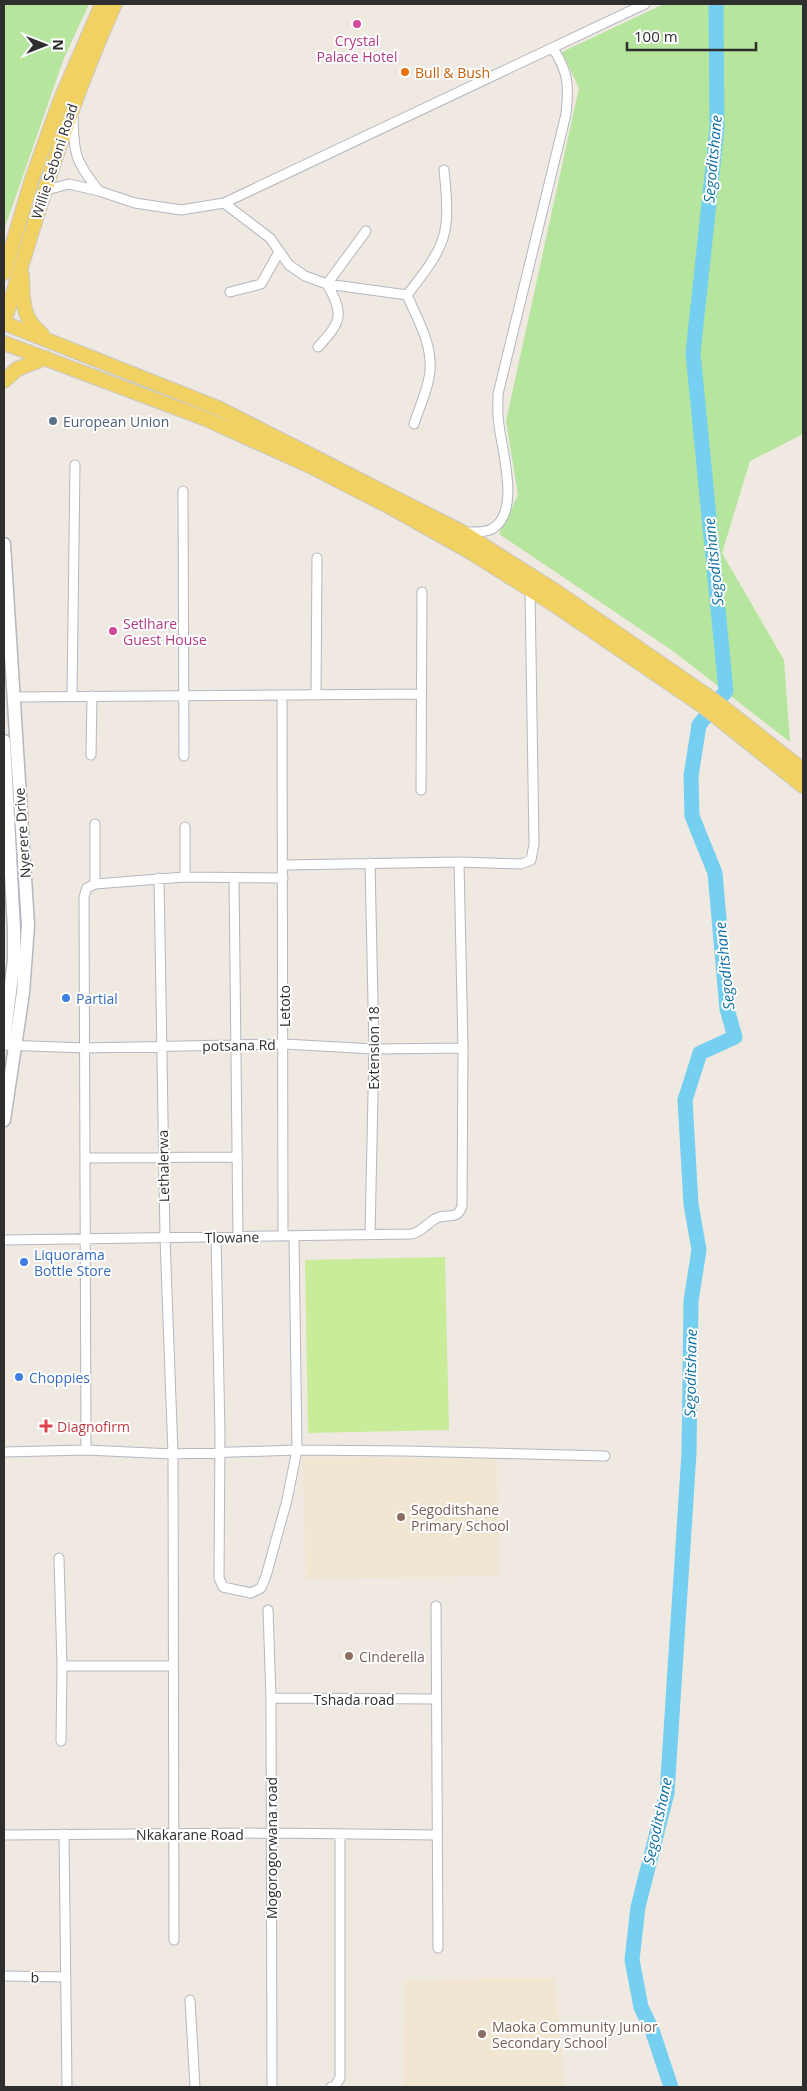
<svg xmlns="http://www.w3.org/2000/svg" width="807" height="2091" viewBox="0 0 807 2091" font-family="'Open Sans',sans-serif">
<rect width="100%" height="100%" fill="#efe9e1"/>
<path fill="#f0e6d1" d="M302 1457 497 1459 499 1576 306 1579Z
M486 1978H555L565 2087H403L404 1981Z"/>
<path fill="#b6e59e" d="M4 4H89L64 58 4 230Z
M664 4H803V434L750 461 722 553 784 660 790 742 673 651 499 534 518 495 506 421 579 88 562 52Z"/>
<path fill="#c9ec9a" d="M445 1257 449 1430 308 1433 305 1260Z"/>
<g fill="none" stroke-linecap="round" stroke-linejoin="round">
<path stroke="#75cff0" stroke-width="15" d="M671 2087 652 2030 641 2007 632 1960 638 1907 667 1793 689 1453 691 1301 699 1250 691 1204 685 1100 700 1053 735 1037 727 1009 715 873 692 816 691 776 699 725 726 691 693 353 717 128 716 4"/>
<defs>
<path id="minor" d="M73 117C74 155 75 161 99 191
M43 191 69 184 99 191 135 203 181 210 224 203 645 4
M224 203 270 238 289 265 305 276 327 284 407 295
M230 292 261 284 279 252
M407 295C447 244 451 235 444 170
M407 295C416 316 429 338 430 361 432 381 420 405 414 424
M318 347C341 322 345 315 327 284L366 231
M183 491 184 756
M465 532C473 532 484 533 492 529 521 512 502 452 499 425 497 415 498 404 498 394L566 114C569 85 569 74 553 48
M72 695 75 465
M282 695 283 1236
M316 695 317 558
M13 697 421 694
M91 755 92 696
M421 790 422 592
M95 824V884
M185 827V877
M370 863 374 1049 370 1234
M284 865 459 862 521 864 531 860 534 844 530 590
M159 878 165 1238 173 1454 174 1940
M234 878 238 1237
M4 1045 85 1048 284 1044 374 1049 463 1048
M85 1158 235 1157
M216 1238 220 1433 219 1578 223 1587 251 1593 261 1588 266 1576 287 1500 297 1450 294 1236
M4 1240 411 1234C422 1232 426 1224 435 1219 446 1212 457 1222 462 1206L463 1048 459 862
M86 1450 84 897 87 888 95 884 185 877 283 878
M4 1452 86 1450 173 1454 297 1450 405 1451 605 1456
M59 1558 62 1666 61 1741
M436 1606 438 1948
M268 1610 271 1698 272 2087
M62 1666H173
M271 1698 436 1699
M64 1834 67 2087
M4 1835 271 1833 437 1835
M4 1976 66 1977
M190 2000 195 2087
M331 2087 335 2086 340 2078V1834"/>
<path id="secondary" d="M4 544 28 925 23 993 4 1120
M4 741 14 930V960L4 1039"/>
<path id="primary" d="M4 273 32 179 60 101 102 4
M22 275C23 299 21 318 42 334
M4 323 218 408 462 532 557 592 715 701 803 770
M4 323C37 215 68 107 115 4
M4 343 206 419 310 466 390 507 472 553 553 604 704 707 803 786
M4 381 17 369 46 358"/>
</defs>
<use href="#minor" stroke="#b4b7c1" stroke-width="11"/>
<use href="#secondary" stroke="#b4b7c1" stroke-width="15"/>
<use href="#primary" stroke="#c9c9c9" stroke-width="16"/>
<use href="#minor" stroke="#fff" stroke-width="9"/>
<use href="#secondary" stroke="#fff" stroke-width="12"/>
<use href="#primary" stroke="#f2d163" stroke-width="14"/>
</g>
<g fill="#d1479c" stroke="#fff" stroke-width="2">
<circle cx="357" cy="24" r="5"/>
<circle cx="113" cy="631" r="5"/>
</g>
<circle fill="#e8710a" stroke="#fff" stroke-width="2" cx="405" cy="72" r="5"/>
<circle fill="#5c6f8a" stroke="#fff" stroke-width="2" cx="53" cy="421" r="5"/>
<g fill="#3f7fe0" stroke="#fff" stroke-width="2">
<circle cx="66" cy="998" r="5"/>
<circle cx="24" cy="1262" r="5"/>
<circle cx="19" cy="1377" r="5"/>
</g>
<path fill="#e0444e" stroke="#fff" stroke-width="2" d="M43.5 1418.5h5v5h5v5h-5v5h-5v-5h-5v-5h5z"/>
<g fill="#8d6e63" stroke="#fff" stroke-width="2">
<circle cx="401" cy="1517" r="5"/>
<circle cx="349" cy="1656" r="5"/>
<circle cx="482" cy="2034" r="5"/>
</g>
<g text-anchor="middle" dominant-baseline="central" stroke-width="4" stroke-linejoin="round" paint-order="stroke">
<g font-size="14" fill="#b23c85" stroke="#fff">
<text x="357" y="40">Crystal<tspan x="357" dy="16">Palace Hotel</tspan></text>
<text x="123" y="623" text-anchor="start">Setlhare<tspan x="123" dy="16">Guest House</tspan></text>
</g>
<g font-size="14" fill="#c56008" stroke="#fff" text-anchor="start">
<text x="415" y="72">Bull &amp; Bush</text>
</g>
<g font-size="14" fill="#2e2e2e" stroke="#fff">
<text transform="translate(54 161) rotate(-72)">Willie Seboni Road</text>
<text transform="translate(22 833) rotate(-94)">Nyerere Drive</text>
<text transform="translate(284 1006) rotate(-90)">Letoto</text>
<text transform="translate(239 1045) rotate(-1)">potsana Rd</text>
<text transform="translate(373 1048) rotate(-90)">Extension 18</text>
<text transform="translate(163 1166) rotate(-91)">Lethalerwa</text>
<text transform="translate(232 1237) rotate(-1)">Tlowane</text>
<text x="354" y="1699">Tshada road</text>
<text x="190" y="1834">Nkakarane Road</text>
<text transform="translate(271 1848) rotate(-90)">Mogorogorwana road</text>
<text transform="translate(35 1977) rotate(1)">b</text>
</g>
<g font-size="14" fill="#4e5e75" stroke="#fff" text-anchor="start">
<text x="63" y="421">European Union</text>
</g>
<g font-size="14" fill="#366cbe" stroke="#fff" text-anchor="start">
<text x="76" y="998">Partial</text>
<text x="34" y="1254">Liquorama<tspan x="34" dy="16">Bottle Store</tspan></text>
<text x="29" y="1377">Choppies</text>
</g>
<g font-size="14" fill="#be3a42" stroke="#fff" text-anchor="start">
<text x="57" y="1426">Diagnofirm</text>
</g>
<g font-size="14" fill="#785e54" stroke="#fff" text-anchor="start">
<text x="411" y="1509">Segoditshane<tspan x="411" dy="16">Primary School</tspan></text>
<text x="359" y="1656">Cinderella</text>
<text x="492" y="2026">Maoka Community Junior<tspan x="492" dy="16">Secondary School</tspan></text>
</g>
<g font-size="15" font-style="italic" fill="#0d6fa3" stroke="#fff">
<text transform="translate(712 159) rotate(-85)">Segoditshane</text>
<text transform="translate(713 562) rotate(-96)">Segoditshane</text>
<text transform="translate(724 966) rotate(-96)">Segoditshane</text>
<text transform="translate(690 1373) rotate(-89)">Segoditshane</text>
<text transform="translate(657 1821) rotate(-78)">Segoditshane</text>
</g>
</g>
<rect width="807" height="2091" fill="none" stroke="#2e2e2e" stroke-width="10"/>
<g transform="translate(45 45) rotate(90)" stroke="#ffffff" stroke-width="4" paint-order="stroke">
<path d="M0-4L9 19L0 12L-9 19Z" fill="#2e2e2e"/>
<text y="-8" font-size="14" font-weight="bold" text-anchor="middle" fill="#2e2e2e">N</text>
</g>
<path d="M627 42v8h129v-8" fill="none" stroke="#2e2e2e" stroke-width="2.5"/>
<text x="634" y="42" font-size="15" fill="#2e2e2e" stroke="#ffffff" stroke-width="4" paint-order="stroke">100 m</text>
</svg>
